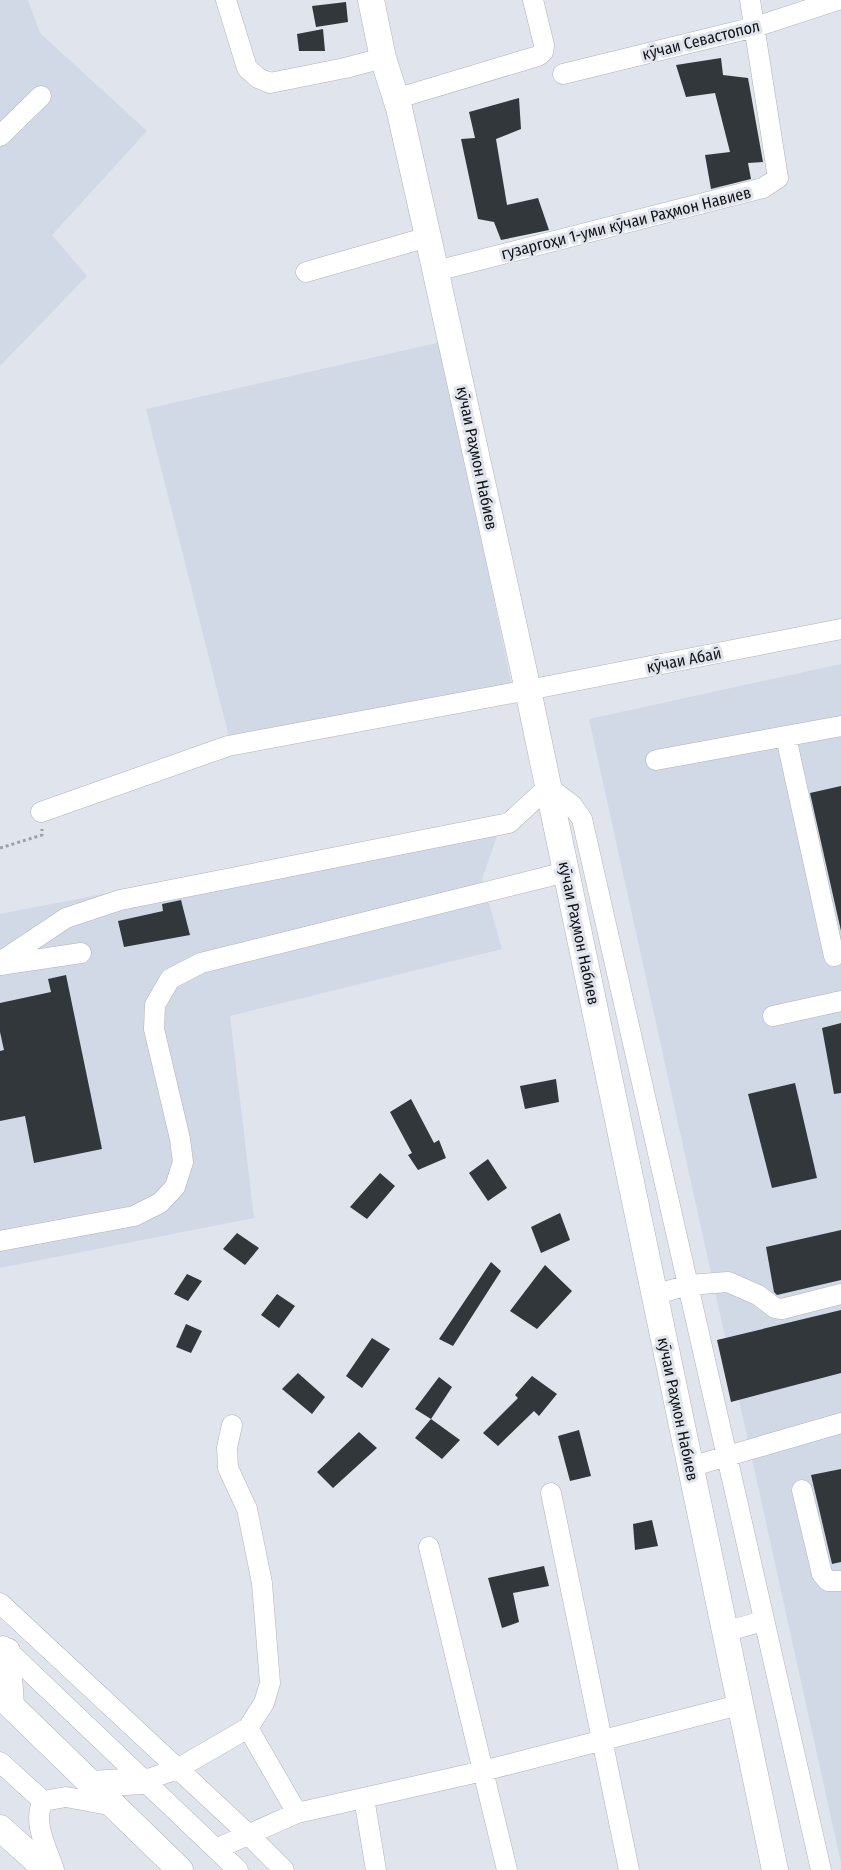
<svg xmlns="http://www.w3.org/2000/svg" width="841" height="1870" viewBox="0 0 841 1870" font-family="'Fira Sans Condensed',sans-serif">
<rect width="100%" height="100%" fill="#e0e4ec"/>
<path fill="#d1d9e7" d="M0 0H28L40 33 147 131 52 235 87 276 0 366Z
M441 342 511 683 230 741 146 409Z
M841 664V1863L589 719Z
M504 816 482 879 502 949 230 1016 254 1218 0 1268V914Z"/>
<path fill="#31373b" d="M346 2 348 22 316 27 312 6Z
M323 29 325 51H299L297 34Z
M721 58 723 75 748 78 763 162 748 163 751 179 711 189 705 155 730 152 715 93 686 97 676 65Z
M519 98 521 129 496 139 507 205 538 198 549 230 501 240 494 222 478 219 461 139 475 138 469 112Z
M841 786V931L810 793Z
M181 900 190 935 124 947 118 921 163 911 162 904Z
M66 975 102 1149 34 1163 25 1116 0 1121V1051L4 1050 0 1032V1003L51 992 48 979Z
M841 1023V1093L834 1094 822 1028Z
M556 1079 559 1102 525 1109 520 1086Z
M795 1083 817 1178 772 1188 748 1094Z
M411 1099 434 1143 439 1140 446 1158 418 1170 408 1155 412 1153 390 1112Z
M488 1159 507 1188 488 1201 469 1173Z
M380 1173 395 1186 367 1219 350 1207Z
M560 1213 570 1240 541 1253 531 1227Z
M841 1230V1280L777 1295 774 1292 766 1247Z
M237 1233 259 1248 245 1265 223 1249Z
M491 1262 501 1271 453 1346 439 1339Z
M545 1265 572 1291 537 1329 510 1311Z
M187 1274 202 1281 188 1301 174 1294Z
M277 1294 295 1306 279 1328 261 1315Z
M841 1310V1373L731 1402 717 1340Z
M186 1324 202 1331 191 1353 176 1347Z
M372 1338 390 1349 362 1388 346 1376Z
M298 1373 325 1397 312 1414 282 1389Z
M532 1376 557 1394 539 1416 534 1411 498 1446 483 1433 518 1398 515 1395Z
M439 1377 452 1387 431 1419 415 1409Z
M431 1419 460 1440 442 1459 415 1438Z
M579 1430 591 1476 570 1481 558 1436Z
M359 1432 377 1448 333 1488 317 1472Z
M841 1469V1562L832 1564 811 1475Z
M652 1520 658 1546 635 1550 633 1524Z
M544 1566 549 1586 513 1593 519 1622 502 1628 488 1578Z"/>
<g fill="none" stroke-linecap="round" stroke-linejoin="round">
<defs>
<path id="minor" d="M226 0 247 68 258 78 270 83 345 68 383 58
M563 74 755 27 838 0
M395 99 538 56 543 52 544 45 533 0
M0 136 41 96
M436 271 763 188 778 178 750 0
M306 272 428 237
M786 737 834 956
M656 760 841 726
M41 812 228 746 528 690 841 629
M0 962 66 918 120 900 509 823 548 787 572 805 582 819 821 1870
M0 965 81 953
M773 1016 841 1001
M0 1241 134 1216 160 1203 175 1187 183 1162 180 1139 154 1029 155 1005 170 979 201 963 566 872
M654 1295 688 1285 728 1282 758 1295 775 1308 782 1309 841 1294
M690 1467 841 1423
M802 1490 822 1574 828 1581H841
M551 1493 629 1870
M429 1547 507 1870
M0 1603 249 1835 284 1870
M724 1632 764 1621
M3 1646 238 1870
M248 1728 297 1813
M0 1762 43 1801
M143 1781 177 1769 248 1728 264 1703 270 1683 262 1583 247 1509 228 1468 227 1448 232 1425
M364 1798 376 1870
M43 1801C32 1823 47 1848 54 1870
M43 1801 66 1797 114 1806
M216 1849 297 1813 483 1771 739 1705"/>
<path id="major" d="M371 0 383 58 399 108 428 237 528 690 775 1870
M7 1651 11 1705
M0 1695 180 1870
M91 1784 143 1781
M0 1828 47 1870"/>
</defs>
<use href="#minor" stroke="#afb3ba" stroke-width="21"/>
<use href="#major" stroke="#afb3ba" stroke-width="27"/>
<path stroke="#9da1a7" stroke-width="3" stroke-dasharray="3 3" stroke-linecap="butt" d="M0 848 42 835V829"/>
<use href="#minor" stroke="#fff" stroke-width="20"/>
<use href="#major" stroke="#fff" stroke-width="26"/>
</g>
<g text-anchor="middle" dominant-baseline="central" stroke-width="6" stroke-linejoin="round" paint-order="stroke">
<g font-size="16" fill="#111315" stroke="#e0e4ec">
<text transform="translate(701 40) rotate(-14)">кӯчаи Севастопол</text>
<text transform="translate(626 223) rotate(-14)">гузаргоҳи 1-уми кӯчаи Раҳмон Навиев</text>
<text transform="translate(477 458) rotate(78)">кӯчаи Раҳмон Набиев</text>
<text transform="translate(684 660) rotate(-11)">кӯчаи Абаӣ</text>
<text transform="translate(579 933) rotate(78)">кӯчаи Раҳмон Набиев</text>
<text transform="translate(678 1409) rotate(78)">кӯчаи Раҳмон Набиев</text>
</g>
</g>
</svg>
